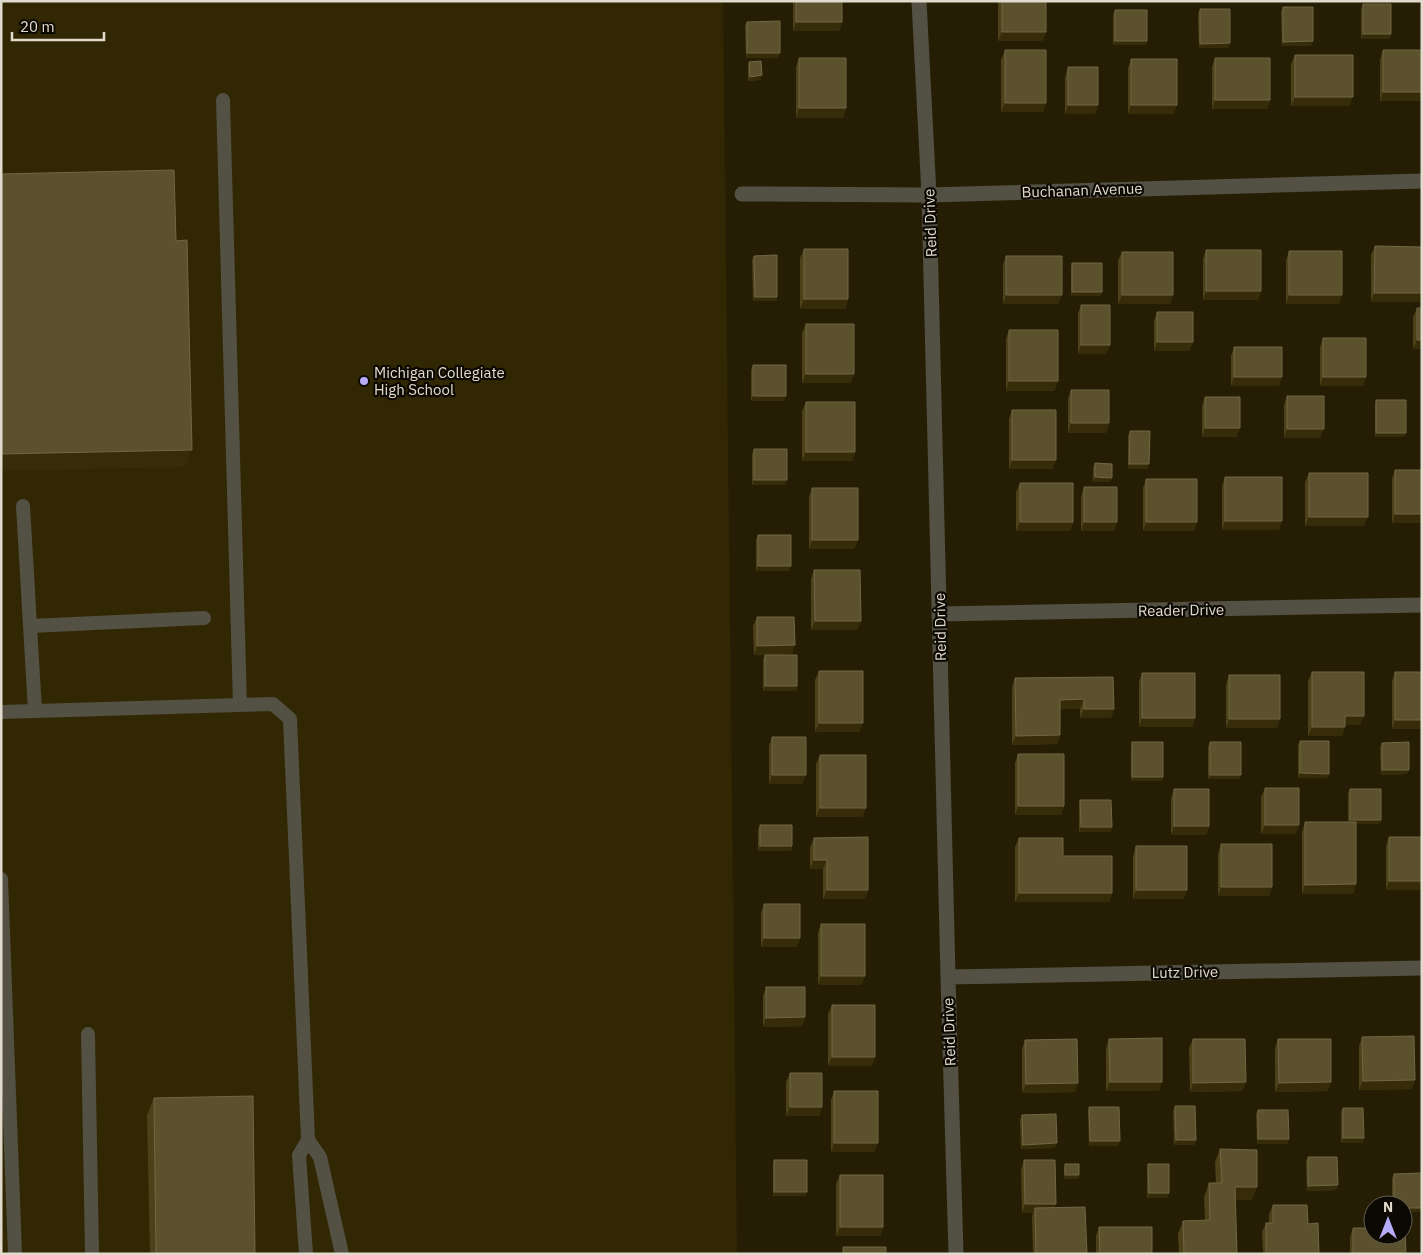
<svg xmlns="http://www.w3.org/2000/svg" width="1423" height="1255" viewBox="0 0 1423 1255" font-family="'IBM Plex Sans',sans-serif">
<rect width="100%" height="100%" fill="#261e04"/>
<path fill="#322703" d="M1 1H723L737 1254H1Z"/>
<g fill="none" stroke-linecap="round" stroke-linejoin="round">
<path stroke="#535044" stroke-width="14" d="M223 100 240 705
M23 506 35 711
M30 626 204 618
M1 712 273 704 290 719 308 1140 299 1155 306 1254
M1 879 15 1254
M88 1034 92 1254
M308 1140 320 1157 342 1254"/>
<path stroke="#535044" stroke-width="15" d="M919 1 929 195 948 977 956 1254
M742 194 929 195 1422 181
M939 614 1422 605
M948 977 1422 968"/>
</g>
<path fill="#4c4119" d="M793 1H842V22L839 31H793Z
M998 1H1046V32L1042 41H998Z
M1363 4 1390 39H1361V9Z
M1283 7 1313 41 1311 46H1282L1281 12Z
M1200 9 1228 48H1199L1198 14Z
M1115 10 1146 45H1113V15Z
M747 22 778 58H746L745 26Z
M1005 50 1046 103 1043 112H1001V60Z
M1383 50 1422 101H1380V60Z
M1295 55 1349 106H1291V64Z
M799 58 846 108 843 118H796V67Z
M1215 58 1270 100 1267 109H1212V67Z
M1131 59 1177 105 1173 114H1128V68Z
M749 62 762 75 760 80 748 81V67Z
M1068 67 1098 105 1095 114H1065V77Z
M1375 246 1422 302H1371V255Z
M804 249 848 299 845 309H800V258Z
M1206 250 1261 291 1258 300H1203V259Z
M1289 251 1339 304H1286V260Z
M1122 252 1173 295 1170 304H1118V261Z
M754 256 777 297 776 301H753L752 260Z
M1006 256 1062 295 1058 304H1003V265Z
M1072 263 1102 292 1100 296H1071V268Z
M1081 305 1110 345 1106 354H1078V314Z
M1417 308 1422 349H1413V317Z
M1157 312 1193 342 1189 351H1154V321Z
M806 324 854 374 850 383H802V333Z
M1009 330 1058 381 1054 391H1006V339Z
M1323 338 1363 386H1320V347Z
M1234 347 1279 386H1231V356Z
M753 365 784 401H751V370Z
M1071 390 1109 423 1106 433H1068V399Z
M1287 396 1320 438H1284V405Z
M1205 397 1240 428 1236 437H1202V406Z
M1376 400 1404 437H1375V405Z
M806 402 855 452 852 461H802V411Z
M1012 410 1056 460 1052 469H1009V419Z
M1130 431 1148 469H1128V436Z
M754 449 785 485H752V454Z
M1095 463 1110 482H1093V468Z
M1395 470 1422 523H1392V479Z
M1309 473 1364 526H1305V482Z
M1225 477 1279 530H1222V486Z
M1146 479 1197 522 1194 531H1143V488Z
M1020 483 1073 522 1070 531H1016V492Z
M1084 487 1117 522 1114 531H1081V496Z
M812 488 858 540 854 549H809V497Z
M758 535 791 566 789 571H756V540Z
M814 570 861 621 857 630H811V579Z
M757 617 792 654 773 655 797 686 796 691H763V659L765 655H754L753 626Z
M819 671 863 723 859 732H815V680Z
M1312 672 1360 725H1345L1342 736H1308V681Z
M1395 672 1422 729H1392V681Z
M1142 673 1195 718 1192 727H1139V682Z
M1229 675 1277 728H1226V685Z
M1015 678 1114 709 1111 718H1080V709H1060V735L1057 744 1012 745V687Z
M772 737 806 775 802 784H769V746Z
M1300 741 1328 778H1298V746Z
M1132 742 1163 777 1161 781H1131V747Z
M1210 742 1241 775 1239 779H1208V747Z
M1382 743 1407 774 1381 775 1380 748Z
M1018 754 1064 806 1061 815H1015V763Z
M820 755 866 808 862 817H816V764Z
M1265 788 1296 834H1261V797Z
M1174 789 1209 826 1206 835H1171V798Z
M1350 789 1381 820 1379 824H1356V884L1353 894H1302V832L1305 822H1348V793Z
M1080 800 1112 827 1110 832H1079V804Z
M760 825 792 846 791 851H758V830Z
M1389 837 1422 890H1386V846Z
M814 838 868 890 865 899H823V869H810V847Z
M1019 838 1063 856 1112 893 1109 902H1015V847Z
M1221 844 1272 887 1269 896H1218V854Z
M1136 846 1187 890 1183 899H1133V856Z
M764 904 800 938 797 947H761V913Z
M821 924 865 976 861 985H818V933Z
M766 987 805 1017 802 1026 763 1027V996Z
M832 1005 875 1057 872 1066H828V1014Z
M1362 1037 1412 1089 1359 1090V1046Z
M1109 1039 1159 1091H1106V1048Z
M1193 1039 1246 1082 1242 1091 1190 1092 1189 1048Z
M1278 1039 1328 1091 1275 1092V1048Z
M1025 1040 1075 1092 1022 1093V1049Z
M790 1073 822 1107 819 1116H786V1082Z
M834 1091 878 1143 874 1152H831V1100Z
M154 1098 255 1254H150L147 1115Z
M1175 1106 1196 1140 1194 1145H1174L1173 1111Z
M1089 1107 1118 1146H1089L1088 1112Z
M1343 1108 1364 1138 1362 1143H1341V1112Z
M1258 1110 1289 1139 1287 1144H1257L1256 1114Z
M1022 1115 1055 1148 1021 1149 1020 1120Z
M1220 1149 1252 1200H1235L1237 1254H1179L1178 1234 1183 1221 1205 1220 1204 1197 1209 1183H1216L1215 1162Z
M1308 1157 1336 1190 1307 1191 1306 1162Z
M774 1160 807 1192 805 1196H773V1165Z
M1024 1160 1056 1204 1054 1208 1087 1254H1033L1032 1217 1033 1213H1022L1021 1170Z
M1065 1164 1079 1175 1078 1179H1064V1169Z
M1148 1164 1169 1193 1167 1198H1147V1169Z
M1394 1174 1422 1212H1403V1205H1392V1178Z
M840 1175 883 1227 880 1236H836V1184Z
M1273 1205 1319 1254H1263L1262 1232 1266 1223H1269V1214Z
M1099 1227 1152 1254H1096V1236Z
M1353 1228 1406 1254H1350V1237Z"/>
<path fill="#362c09" d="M796 22H842L839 31H793Z
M1002 32H1046L1042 41H998Z
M1363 34H1391L1390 39H1361Z
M1115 41H1147L1146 45H1113Z
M1313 41 1311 46H1282L1283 42Z
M1230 43 1228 48H1199L1200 44Z
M747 53H780L778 58H746Z
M762 75 760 80 748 81 750 77Z
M1383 92H1422V101H1380Z
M1295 97H1353L1349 106H1291Z
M1215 100H1270L1267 109H1212Z
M1005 103H1046L1043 112H1001Z
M1068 105H1098L1095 114H1065Z
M1131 105H1177L1173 114H1128Z
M799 108H846L843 118H796Z
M1206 291H1261L1258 300H1203Z
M1072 292H1102L1100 296H1071Z
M1374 293H1422V302H1371Z
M1006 295H1062L1058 304H1003Z
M1122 295H1173L1170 304H1118Z
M1289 295H1342L1339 304H1286Z
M755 297H777L776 301H753Z
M804 299H848L845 309H800Z
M1417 340H1422V349H1413Z
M1157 342H1193L1189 351H1154Z
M1081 345H1110L1106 354H1078Z
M806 374H854L850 383H802Z
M1234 377H1282L1279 386H1231Z
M1323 377H1366L1363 386H1320Z
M1009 381H1058L1054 391H1006Z
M753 396H786L784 401H751Z
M1071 423H1109L1106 433H1068Z
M1205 428H1240L1236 437H1202Z
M1287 429H1324L1320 438H1284Z
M1376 433H1406L1404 437H1375Z
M192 450 185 467 1 471V454Z
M806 452H855L852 461H802Z
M1012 460H1056L1052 469H1009Z
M1129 464H1149L1148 469H1128Z
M1095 477 1112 478 1110 482H1093Z
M754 480H787L785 485H752Z
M1395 514H1422V523H1392Z
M1309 517H1368L1364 526H1305Z
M1225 521H1282L1279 530H1222Z
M1020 522H1073L1070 531H1016Z
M1084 522H1117L1114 531H1081Z
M1146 522H1197L1194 531H1143Z
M812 540H858L854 549H809Z
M758 566H791L789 571H756Z
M815 621H861L857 630H811Z
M795 645 792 654 754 655 757 646Z
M765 686H797L796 691H763Z
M1084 699 1080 709H1057L1060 700Z
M1084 709H1114L1111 718H1080Z
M1345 716H1364L1360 725H1342Z
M1142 718H1195L1192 727H1139Z
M1229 719H1280L1277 728H1226Z
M1395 720H1422V729H1392Z
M819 723H863L859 732H815Z
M1312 727H1345L1342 736H1308Z
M1060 735 1057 744 1012 745 1016 736Z
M1382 770H1409L1407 774 1381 775Z
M1300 773 1329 774 1328 778H1298Z
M772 775H806L802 784H769Z
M1210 775H1241L1239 779H1208Z
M1132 777H1163L1161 781H1131Z
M1018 806H1064L1061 815H1015Z
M820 808H866L862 817H816Z
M1350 820H1381L1379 824H1348Z
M1265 825H1299L1296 834H1261Z
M1174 826H1209L1206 835H1171Z
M1081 827H1112L1110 832H1079Z
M760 846H792L791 851H758Z
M814 860H827L823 869H810Z
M1389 881H1422V890H1386Z
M1356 884 1353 894H1302L1305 885Z
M1221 887H1272L1269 896H1218Z
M827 890H868L865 899H823Z
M1136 890H1187L1183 899H1133Z
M1019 893H1112L1109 902H1015Z
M764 938H800L797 947H761Z
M821 976H865L861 985H818Z
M805 1017 802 1026 763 1027 766 1018Z
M832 1057H875L872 1066H828Z
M1415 1080 1412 1089 1359 1090 1363 1081Z
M1110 1082H1162L1159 1091H1106Z
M1246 1082 1242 1091 1190 1092 1193 1083Z
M1331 1082 1328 1091 1275 1092 1279 1083Z
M1078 1083 1075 1092 1022 1093 1026 1084Z
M790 1107H822L819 1116H786Z
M1343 1138H1364L1362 1143H1341Z
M1258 1139H1289L1287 1144H1257Z
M1176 1140H1196L1194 1145H1174Z
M1090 1141H1120L1118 1146H1089Z
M834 1143H878L874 1152H831Z
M1057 1143 1055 1148 1021 1149 1023 1145Z
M1065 1175H1079L1078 1179H1064Z
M1338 1185 1336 1190 1307 1191 1308 1186Z
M1235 1187H1257L1252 1200H1230Z
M774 1192H807L805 1196H773Z
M1149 1193H1169L1167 1198H1147Z
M1025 1204H1056L1052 1213 1035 1208 1033 1213H1022Z
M1403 1208H1422V1212H1403Z
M840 1227H883L880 1236H836Z"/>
<path fill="#5c512d" stroke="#716746" d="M796 1H842V22H796Z
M1002 1H1046V32H1002Z
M1363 4H1391V34H1363Z
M1283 7H1313V41L1283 42Z
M1200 9H1230V43L1200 44Z
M1115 10H1147V41H1115Z
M780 21V53H747V22Z
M1005 50H1046V103H1005Z
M1383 50H1422V92H1383Z
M1295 55H1353V97H1295Z
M799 58H846V108H799Z
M1215 58H1270V100H1215Z
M1131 59H1177V105H1131Z
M761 61 762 75 750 77 749 62Z
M1068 67H1098V105H1068Z
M174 170 176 241 187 240 192 450 1 454V174Z
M1375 246 1422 247V293H1374Z
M804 249H848V299H804Z
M1206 250H1261V291H1206Z
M1289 251H1342V295H1289Z
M1122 252H1173V295H1122Z
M777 255V297H755L754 256Z
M1006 256H1062V295H1006Z
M1072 263H1102V292H1072Z
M1081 305H1110V345H1081Z
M1417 308H1422V340H1417Z
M1157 312H1193V342H1157Z
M806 324H854V374H806Z
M1009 330H1058V381H1009Z
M1323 338H1366V377H1323Z
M1234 347H1282V377H1234Z
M753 365H786V396H753Z
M1071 390H1109V423H1071Z
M1287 396H1324V429H1287Z
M1205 397H1240V428H1205Z
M1376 400H1406V433H1376Z
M806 402H855V452H806Z
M1012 410H1056V460H1012Z
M1130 431H1150L1149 464H1129Z
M754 449H787V480H754Z
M1095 463 1112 464V478L1095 477Z
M1395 470H1422V514H1395Z
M1309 473H1368V517H1309Z
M1225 477H1282V521H1225Z
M1146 479H1197V522H1146Z
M1020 483H1073V522H1020Z
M1084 487H1117V522H1084Z
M812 488H858V540H812Z
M758 535H791V566H758Z
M814 570H860L861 621H815Z
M757 617H794L795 645 757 646Z
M765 655H797V686H765Z
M819 671H863V723H819Z
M1312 672H1364V716H1345V727H1312Z
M1395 672H1422V720H1395Z
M1142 673H1195V718H1142Z
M1229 675H1280V719H1229Z
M1113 677 1114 709H1084V699L1060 700V735L1016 736 1015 678Z
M772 737H806V775H772Z
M1300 741H1329V774L1300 773Z
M1132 742H1163V777H1132Z
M1210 742H1241V775H1210Z
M1409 742V770H1382V743Z
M1018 754H1064V806H1018Z
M820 755H866V808H820Z
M1265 788H1299V825H1265Z
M1174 789H1209V826H1174Z
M1350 789H1381V820H1350Z
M1080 800H1111L1112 827H1081Z
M1305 822H1356V884L1305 885Z
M760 825H792V846H760Z
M868 837V890H827V860H814V838Z
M1389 837H1422V881H1389Z
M1019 838H1063V856H1112V893H1019Z
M1221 844H1272V887H1221Z
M1136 846H1187V890H1136Z
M764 904H800V938H764Z
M821 924H865V976H821Z
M766 987H805V1017L766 1018Z
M832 1005H875V1057H832Z
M1414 1036 1415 1080 1363 1081 1362 1037Z
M1162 1038V1082H1110L1109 1039Z
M1077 1039 1078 1083 1026 1084 1025 1040Z
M1193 1039H1245L1246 1082 1193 1083Z
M1278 1039H1331V1082L1279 1083Z
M790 1073H822V1107H790Z
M834 1091H878V1143H834Z
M253 1096 255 1254H156L154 1098Z
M1175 1106H1195L1196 1140H1176Z
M1089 1107H1119L1120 1141H1090Z
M1343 1108H1363L1364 1138H1343Z
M1258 1110H1288L1289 1139H1258Z
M1056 1114 1057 1143 1023 1145 1022 1115Z
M1220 1149 1257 1150V1187H1235L1237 1254H1184L1183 1221 1210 1220 1209 1183H1222Z
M1308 1157H1337L1338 1185 1308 1186Z
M774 1160H807V1192H774Z
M1024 1160H1055L1056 1204H1025Z
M1065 1164H1079V1175H1065Z
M1148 1164H1169V1193H1149Z
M1422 1173V1208H1403V1205H1394V1174Z
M840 1175H883V1227H840Z
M1273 1205H1307L1308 1224 1318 1223 1319 1254H1266V1223H1273Z
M1085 1207 1087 1254H1036L1035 1208Z
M1099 1227H1152V1254H1100Z
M1353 1228H1373V1235H1403V1228H1405L1406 1254H1353Z
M843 1247H886V1254H843Z"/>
<circle fill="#b6acf8" stroke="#0c0902" stroke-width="2" cx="364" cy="381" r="5"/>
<g text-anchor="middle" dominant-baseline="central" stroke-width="4.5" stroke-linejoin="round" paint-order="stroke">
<g font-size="15" fill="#e0dbcc" stroke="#0c0902">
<text transform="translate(1082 190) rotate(-2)">Buchanan Avenue</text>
<text transform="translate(930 223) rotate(-92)">Reid Drive</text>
<text transform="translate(1181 610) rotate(-1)">Reader Drive</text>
<text transform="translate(940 627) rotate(-91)">Reid Drive</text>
<text transform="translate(1185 972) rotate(-1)">Lutz Drive</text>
<text transform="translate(949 1032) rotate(-92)">Reid Drive</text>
</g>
<g font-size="15" fill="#e0dbcc" stroke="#0c0902" text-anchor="start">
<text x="374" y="372">Michigan Collegiate<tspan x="374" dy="17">High School</tspan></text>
</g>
</g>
<rect width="1423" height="1255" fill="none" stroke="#e0dbcc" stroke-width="5"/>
<g transform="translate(1388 1220)"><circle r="24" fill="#0c0902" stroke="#615d53"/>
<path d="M0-4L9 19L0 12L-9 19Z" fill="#b6acf8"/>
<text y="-8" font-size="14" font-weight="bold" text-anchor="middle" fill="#e0dbcc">N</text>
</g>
<path d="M12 32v8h92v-8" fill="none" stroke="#e0dbcc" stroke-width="2.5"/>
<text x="20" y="32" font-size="15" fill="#e0dbcc" stroke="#0c0902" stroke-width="4" paint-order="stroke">20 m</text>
</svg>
